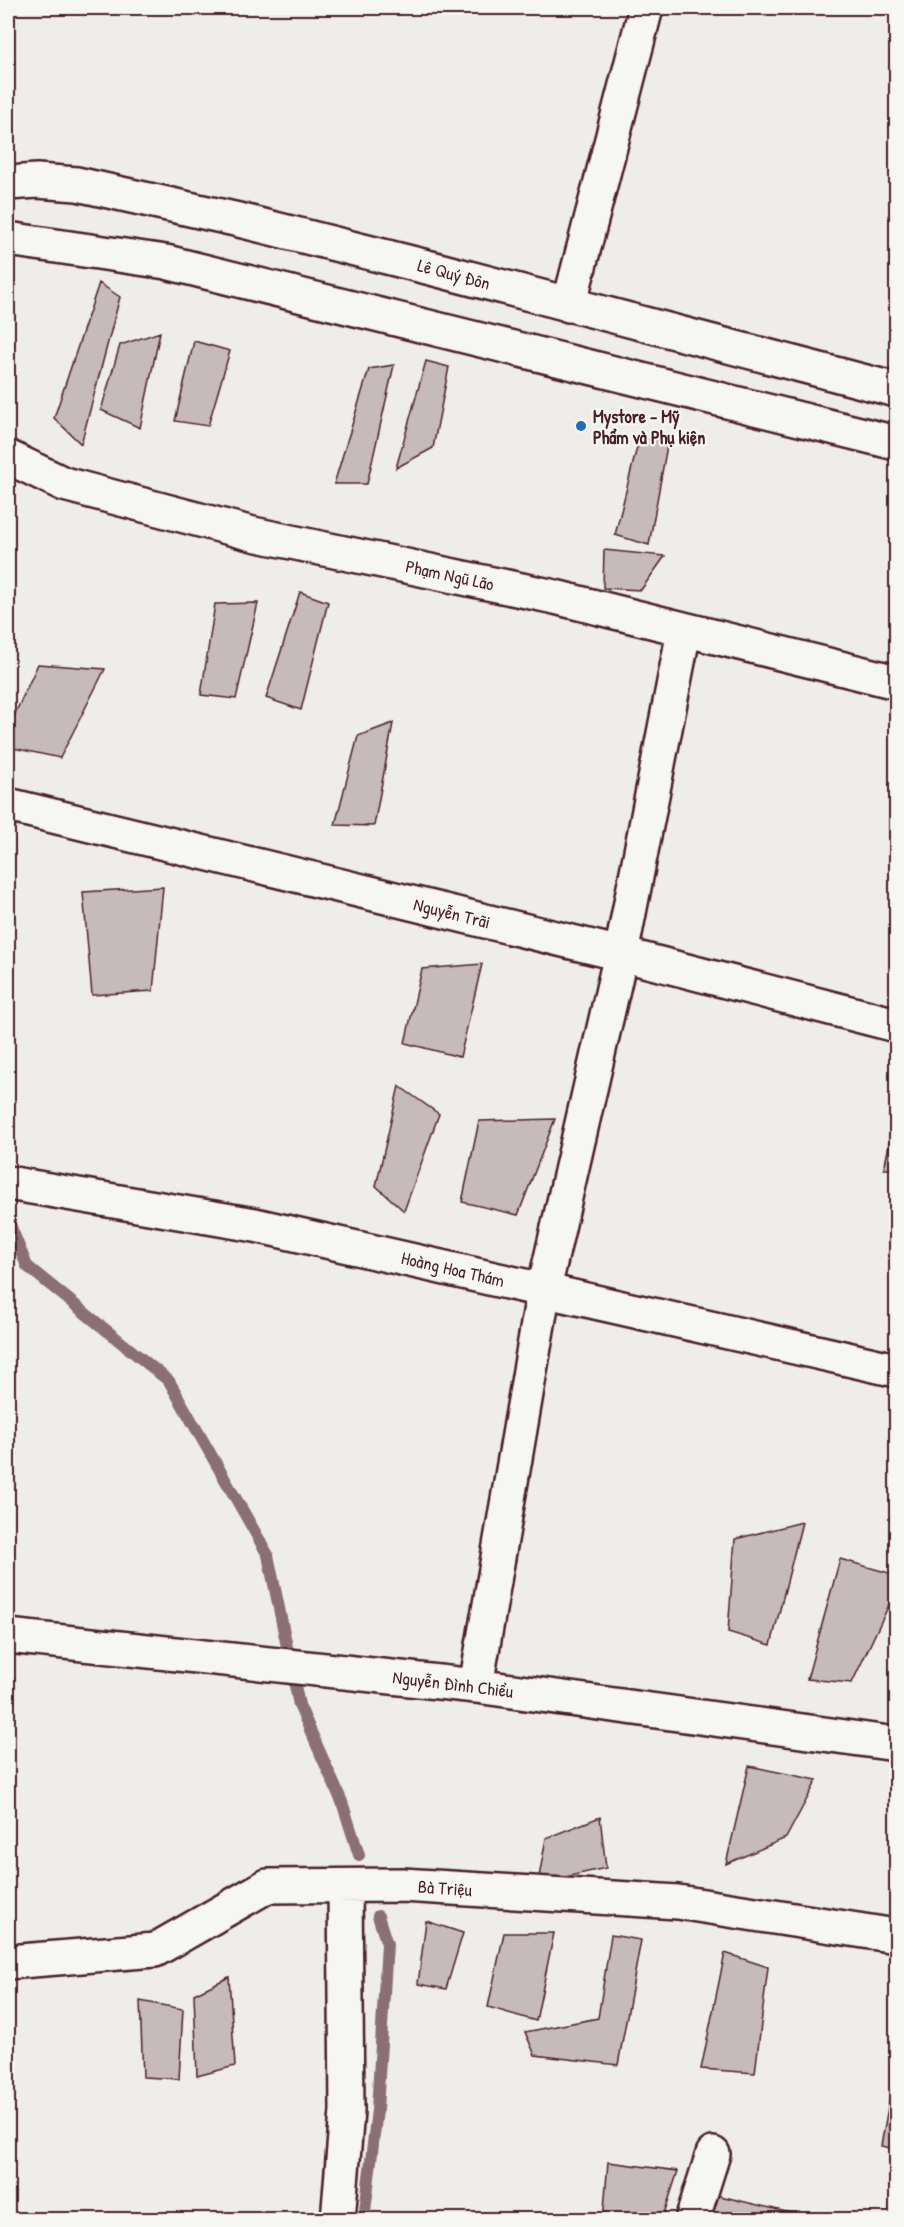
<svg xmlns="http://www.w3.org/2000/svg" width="904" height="2227" viewBox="0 0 904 2227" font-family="'Patrick Hand',sans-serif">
<rect width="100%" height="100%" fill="#efedea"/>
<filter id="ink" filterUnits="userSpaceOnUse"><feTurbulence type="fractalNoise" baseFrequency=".0167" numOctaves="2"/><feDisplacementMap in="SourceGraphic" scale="12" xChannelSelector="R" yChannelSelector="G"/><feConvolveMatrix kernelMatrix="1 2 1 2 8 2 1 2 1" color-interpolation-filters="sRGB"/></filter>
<g filter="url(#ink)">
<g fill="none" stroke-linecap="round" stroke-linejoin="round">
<path stroke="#8a6f74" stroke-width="12" d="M8 1220 27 1266 169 1381 268 1555 299 1705 342 1802 359 1855
M364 2220 377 2110 387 1944 378 1916"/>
</g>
<path fill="#c6babb" stroke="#4a1f2b" stroke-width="1.5" d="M99 283 120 297 81 444 54 418Z
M160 332 140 428 101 410 120 345Z
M194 341 230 351 208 426 175 421Z
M426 361 449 367 433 448 396 468Z
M394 365 367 484H334L369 369Z
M639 439 668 440 649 545 615 535Z
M604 550 665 556 641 590 603 588Z
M300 592 328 602 301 710 266 698Z
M258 603 236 699 201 695 215 604Z
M38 664 105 669 60 758 8 747V729Z
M393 723 374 826 335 825 358 736Z
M163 887 153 991 92 995 83 892Z
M482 964 460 1057 405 1043 422 969Z
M399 1086 439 1114 404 1211 376 1186Z
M896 1111V1169H884Z
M555 1119 518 1215 462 1202 479 1121Z
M802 1522 771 1645 728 1632 735 1539Z
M840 1559 896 1575V1590L852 1683 807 1679Z
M749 1766 817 1780 786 1838 726 1864Z
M600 1817 606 1868 538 1883 546 1838Z
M426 1921 463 1933 446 1989 418 1984Z
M504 1933H554L536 2021 488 2007Z
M611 1935 641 1940 618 2065 535 2055 525 2032 598 2018Z
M725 1953 768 1967 755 2073 701 2069Z
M229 1977 235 2066 197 2076 194 1994Z
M140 2001 183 2009 179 2079 143 2077Z
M896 2084V2149L881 2146 892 2085Z
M608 2162 678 2171 662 2220H603Z
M712 2194 791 2213 792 2220H711Z"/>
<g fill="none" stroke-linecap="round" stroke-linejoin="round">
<defs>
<path id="street" d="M569 305 646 8
M8 457 64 484 253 534 555 597 896 682
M8 805 621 954 896 1025
M8 1183 255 1225 896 1370
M8 1636 476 1686 896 1744
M476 1686 544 1289 621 954 684 631
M8 1962 155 1950 267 1886 402 1885 678 1902 896 1936
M338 2220 347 2111 345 1886
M692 2220 713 2154"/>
<path id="secondary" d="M8 183 37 181 77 184 239 220 431 268 896 390
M8 239 166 262 896 443"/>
</defs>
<use href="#street" stroke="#4a1f2b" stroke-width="38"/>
<use href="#secondary" stroke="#4a1f2b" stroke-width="38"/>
<use href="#street" stroke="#f6f6f2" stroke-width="33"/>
<use href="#secondary" stroke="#f6f6f2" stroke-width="33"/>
</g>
</g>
<circle fill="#1f6fb2" stroke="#f6f6f2" stroke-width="2" cx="581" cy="426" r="6"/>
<g text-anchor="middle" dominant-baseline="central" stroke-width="4.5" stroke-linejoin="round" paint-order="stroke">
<g font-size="18" fill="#4a1f2b" stroke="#f6f6f2">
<text transform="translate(454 274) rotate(15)">Lê Quý Đôn</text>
<text transform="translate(450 575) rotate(12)">Phạm Ngũ Lão</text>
<text transform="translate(452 913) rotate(14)">Nguyễn Trãi</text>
<text transform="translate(453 1269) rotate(13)">Hoàng Hoa Thám</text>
<text transform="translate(453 1684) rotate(7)">Nguyễn Đình Chiểu</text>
<text transform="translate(445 1888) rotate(4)">Bà Triệu</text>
</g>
<g font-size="18" font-weight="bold" fill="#4a1f2b" stroke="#f6f6f2" text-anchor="start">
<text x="593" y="416">Mystore - Mỹ<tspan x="593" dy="21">Phẩm và Phụ kiện</tspan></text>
</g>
</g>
<rect width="904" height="2227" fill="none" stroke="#f6f6f2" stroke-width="30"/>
<rect x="15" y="15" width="874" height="2197" fill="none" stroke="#4a1f2b" stroke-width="2" filter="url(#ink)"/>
</svg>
